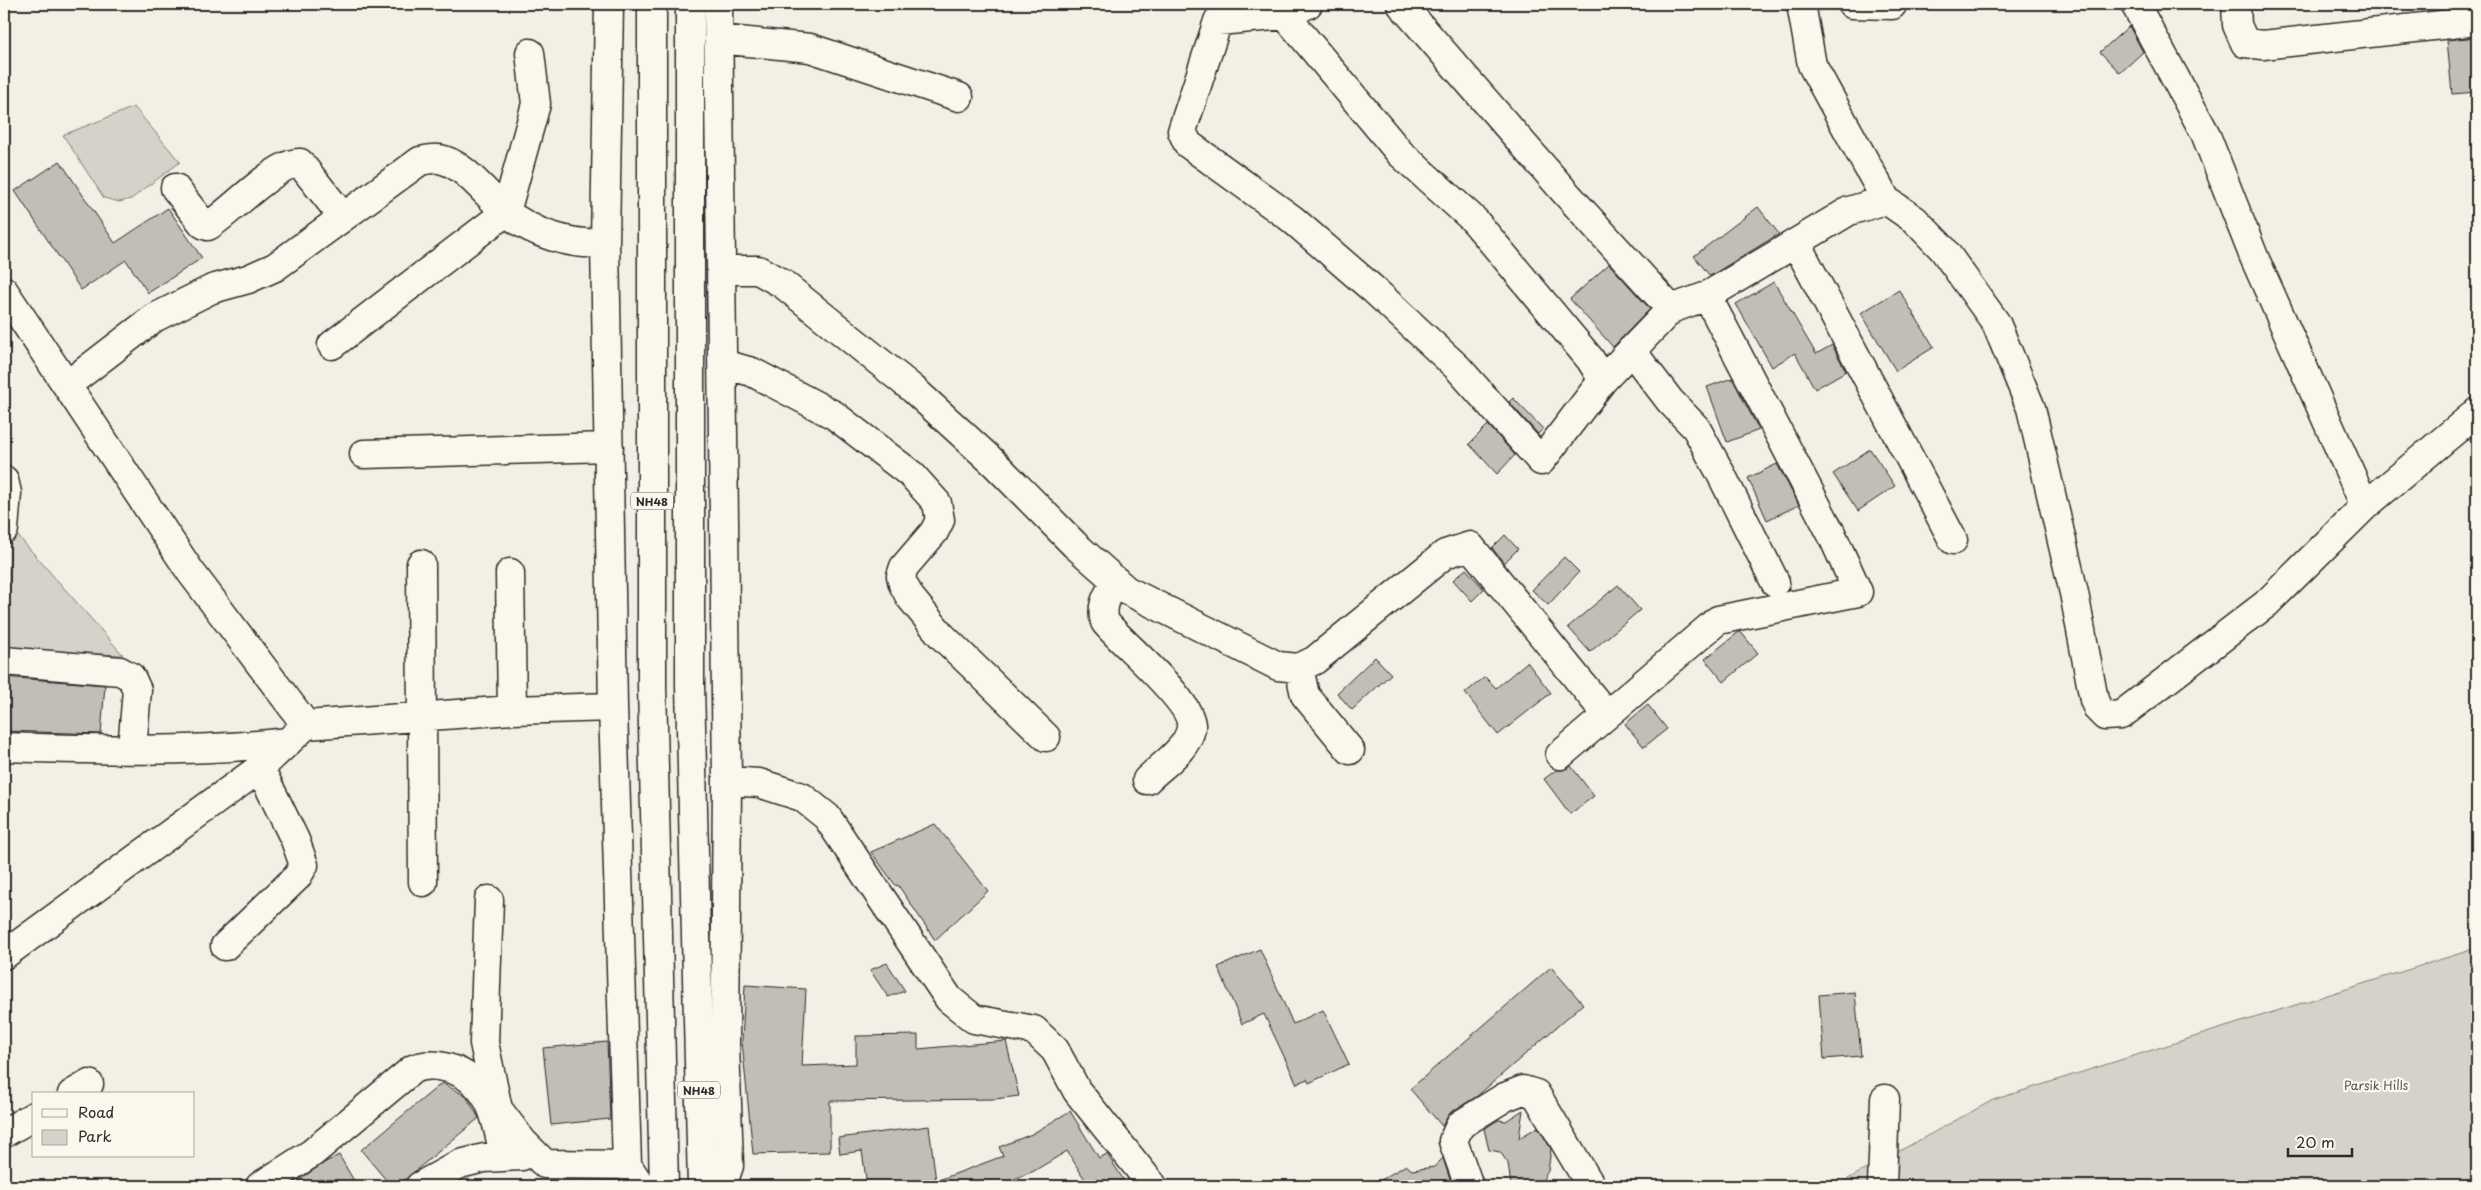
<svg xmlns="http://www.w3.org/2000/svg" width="2481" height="1190" viewBox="0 0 2481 1190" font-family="'Playpen Sans',sans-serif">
<rect width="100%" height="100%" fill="#f3efe4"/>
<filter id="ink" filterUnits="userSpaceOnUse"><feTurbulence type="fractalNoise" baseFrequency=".02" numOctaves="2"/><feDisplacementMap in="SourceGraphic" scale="10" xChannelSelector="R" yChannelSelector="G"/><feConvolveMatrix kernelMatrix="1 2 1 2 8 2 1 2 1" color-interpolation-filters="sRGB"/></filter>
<g filter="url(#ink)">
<path fill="#d5d2c9" stroke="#807e7a" d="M134 107 180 162 131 199 119 202 104 198 63 135Z
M11 528 123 655 6 650Z
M2477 948V1186H1835L1993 1100Z"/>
<path fill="#c0beb6" stroke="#2b2b2b" d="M2129 26 2143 52 2120 73 2100 52Z
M2477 37V92L2452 94 2447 40Z
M60 161 115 243 168 208 202 258 148 293 126 260 81 290 15 191Z
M1758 207 1779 234 1710 276 1694 256Z
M1609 264 1650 309 1613 347 1570 299Z
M1774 282 1816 354 1832 345 1846 371 1815 389 1795 353 1772 367 1736 304Z
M1899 290 1934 347 1896 371 1861 313Z
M1732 378 1759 430 1727 442 1707 387Z
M1513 398 1543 429 1538 434 1509 402Z
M1488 425 1515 455 1497 474 1469 444Z
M1870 449 1895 486 1858 511 1833 474Z
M1777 464 1799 505 1767 520 1748 478Z
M1505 535 1518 549 1504 563 1492 548Z
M1564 557 1579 572 1548 605 1532 590Z
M1466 569 1484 589 1472 601 1453 580Z
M1618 585 1640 610 1590 652 1568 627Z
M1740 631 1758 653 1724 682 1705 659Z
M1375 657 1391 674 1352 710 1337 693Z
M1527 662 1551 693 1498 735 1465 693 1485 677 1496 688Z
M4 677 105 685 101 734 4 731Z
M1648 705 1667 729 1644 747 1625 724Z
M1571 766 1594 796 1570 814 1544 779 1556 770H1563Z
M935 824 988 891 935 940 898 885 896 886 871 852Z
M1260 949 1293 1024 1323 1010 1349 1064 1309 1083 1307 1079 1297 1084 1264 1014 1242 1024 1218 967Z
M887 963 905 991 888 997 870 970Z
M1551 967 1583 1004 1476 1097 1451 1112 1442 1126 1410 1089Z
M745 985 806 989 802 1066 856 1064V1036L918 1035V1049L1006 1041 1019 1096 995 1099 830 1101V1152L753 1154 742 1042Z
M1855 992 1861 1056 1824 1059 1819 995Z
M607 1042 610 1119 551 1125 543 1048Z
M442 1083 466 1096 479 1118 397 1186H391L361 1150Z
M1523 1110 1519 1138 1538 1127 1551 1149 1548 1171 1539 1186H1511L1508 1163 1500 1152 1489 1150 1484 1129 1498 1120 1506 1121Z
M1070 1111 1099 1158 1107 1154 1123 1179 1111 1186H1089L1067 1151 1034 1171 997 1186H867L862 1151 840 1154 838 1138 929 1126 936 1181 1003 1156 999 1147 1032 1134Z
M339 1155 357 1186H289L324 1163Z
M1443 1158 1452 1186H1371L1406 1165 1412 1170 1434 1167Z"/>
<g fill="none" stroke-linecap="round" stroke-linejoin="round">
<defs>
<path id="minor" d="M609 4 605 243 613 707 627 1165 641 1186
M718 4 727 781 725 1043 729 1166 722 1186
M1308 4 1285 15 1218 21 1182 131 1188 144 1292 219 1374 290 1458 368 1541 461 1603 380 1671 309
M1401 4 1564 191 1671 309 1707 296 1849 211 1886 200 1915 220 1943 249 1996 323 2031 408 2074 593 2094 700 2098 709 2105 716 2121 715 2266 604 2365 506 2254 257 2205 133 2135 4
M1801 4 1812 65 1886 200
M1852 4 1892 5
M2236 4 2237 25 2245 43 2263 45 2477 21
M1285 15 1400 153 1474 220 1590 359 1603 380
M718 39 810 48 959 97
M175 188 203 224 208 226C230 213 277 161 300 163L343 217
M1796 243 1953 540
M721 270H758L783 284 913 389 995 464 1075 545 1126 590 1278 666 1299 668 1315 660 1445 554 1470 546 1607 715
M4 291 190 571 306 725
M332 345 506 212 536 104 530 53
M1631 350 1670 401 1696 428 1720 472 1775 582
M723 364 752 372 834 415 912 475 937 503 940 520 934 532 904 567 901 576 903 584 910 597 941 635 1046 737
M67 385 154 318 212 289 248 279 275 267 420 161C425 160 433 158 439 159 463 162 487 196 505 211 531 233 571 246 605 243
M364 454 609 447
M4 480 7 493 4 529
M2365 506 2477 412
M421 564 423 882
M510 573 512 710
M1116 581C1108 595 1100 605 1105 622 1122 644 1195 702 1191 728 1188 749 1161 766 1147 780
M4 661 120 671 131 677 137 690 132 749
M1299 668 1305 695 1350 750
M4 747C99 750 193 753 288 742
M1560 755 1718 620 1858 592 1832 535 1707 296
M727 781 759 783 802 797 827 817 949 999 974 1019 1034 1030 1055 1050 1077 1091 1153 1186
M489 900 484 1043 498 1109 523 1142 545 1164 627 1165
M225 946 297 877 304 865 295 840 260 768
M4 955 260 768 306 725 512 710 613 707
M72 1094 89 1084
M4 1133 34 1116
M260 1186 312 1153 413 1069C427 1063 440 1065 454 1070 492 1085 497 1121 504 1157
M420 1186 460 1164 484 1158 522 1156
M1469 1186 1453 1141 1460 1125 1505 1097 1523 1090 1536 1094 1591 1186
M1882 1186 1885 1099"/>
<path id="highway" d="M652 4V685L664 1186
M690 4V685L702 1186"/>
</defs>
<use href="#minor" stroke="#2b2b2b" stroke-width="31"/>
<use href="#highway" stroke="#2b2b2b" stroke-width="31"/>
<use href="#minor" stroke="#fbf7ec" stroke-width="28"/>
<use href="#highway" stroke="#fbf7ec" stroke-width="28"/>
</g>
</g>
<g text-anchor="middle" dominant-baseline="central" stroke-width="4.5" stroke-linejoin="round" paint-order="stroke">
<g fill="#fbf7ec" stroke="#696865" stroke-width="1">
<rect x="631" y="492.5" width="42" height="17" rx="4"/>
<rect x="678" y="1081.5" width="42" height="17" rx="4"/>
</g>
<g font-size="11" font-weight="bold" fill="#2b2b2b">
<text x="652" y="501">NH48</text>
<text x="699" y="1090">NH48</text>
</g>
<g font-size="12" fill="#565552" stroke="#fbf7ec">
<text x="2376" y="1085">Parsik Hills</text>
</g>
</g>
<rect width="2481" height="1190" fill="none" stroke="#fbf7ec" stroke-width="20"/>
<rect x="10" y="10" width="2461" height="1170" fill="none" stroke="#2b2b2b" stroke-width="2" filter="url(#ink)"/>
<rect x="32" y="1092" width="162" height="65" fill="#fbf7ec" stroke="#a8a59f"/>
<rect x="42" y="1109" width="25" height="8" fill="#fbf7ec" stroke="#a8a59f"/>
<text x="78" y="1118" font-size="15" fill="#2b2b2b">Road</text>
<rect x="42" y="1130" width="25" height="15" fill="#d5d2c9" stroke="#a8a59f"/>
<text x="78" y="1142" font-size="15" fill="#2b2b2b">Park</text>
<path d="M2288 1148v8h64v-8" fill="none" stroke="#2b2b2b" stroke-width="2.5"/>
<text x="2296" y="1148" font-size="15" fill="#2b2b2b" stroke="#fbf7ec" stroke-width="4" paint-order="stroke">20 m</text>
</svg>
